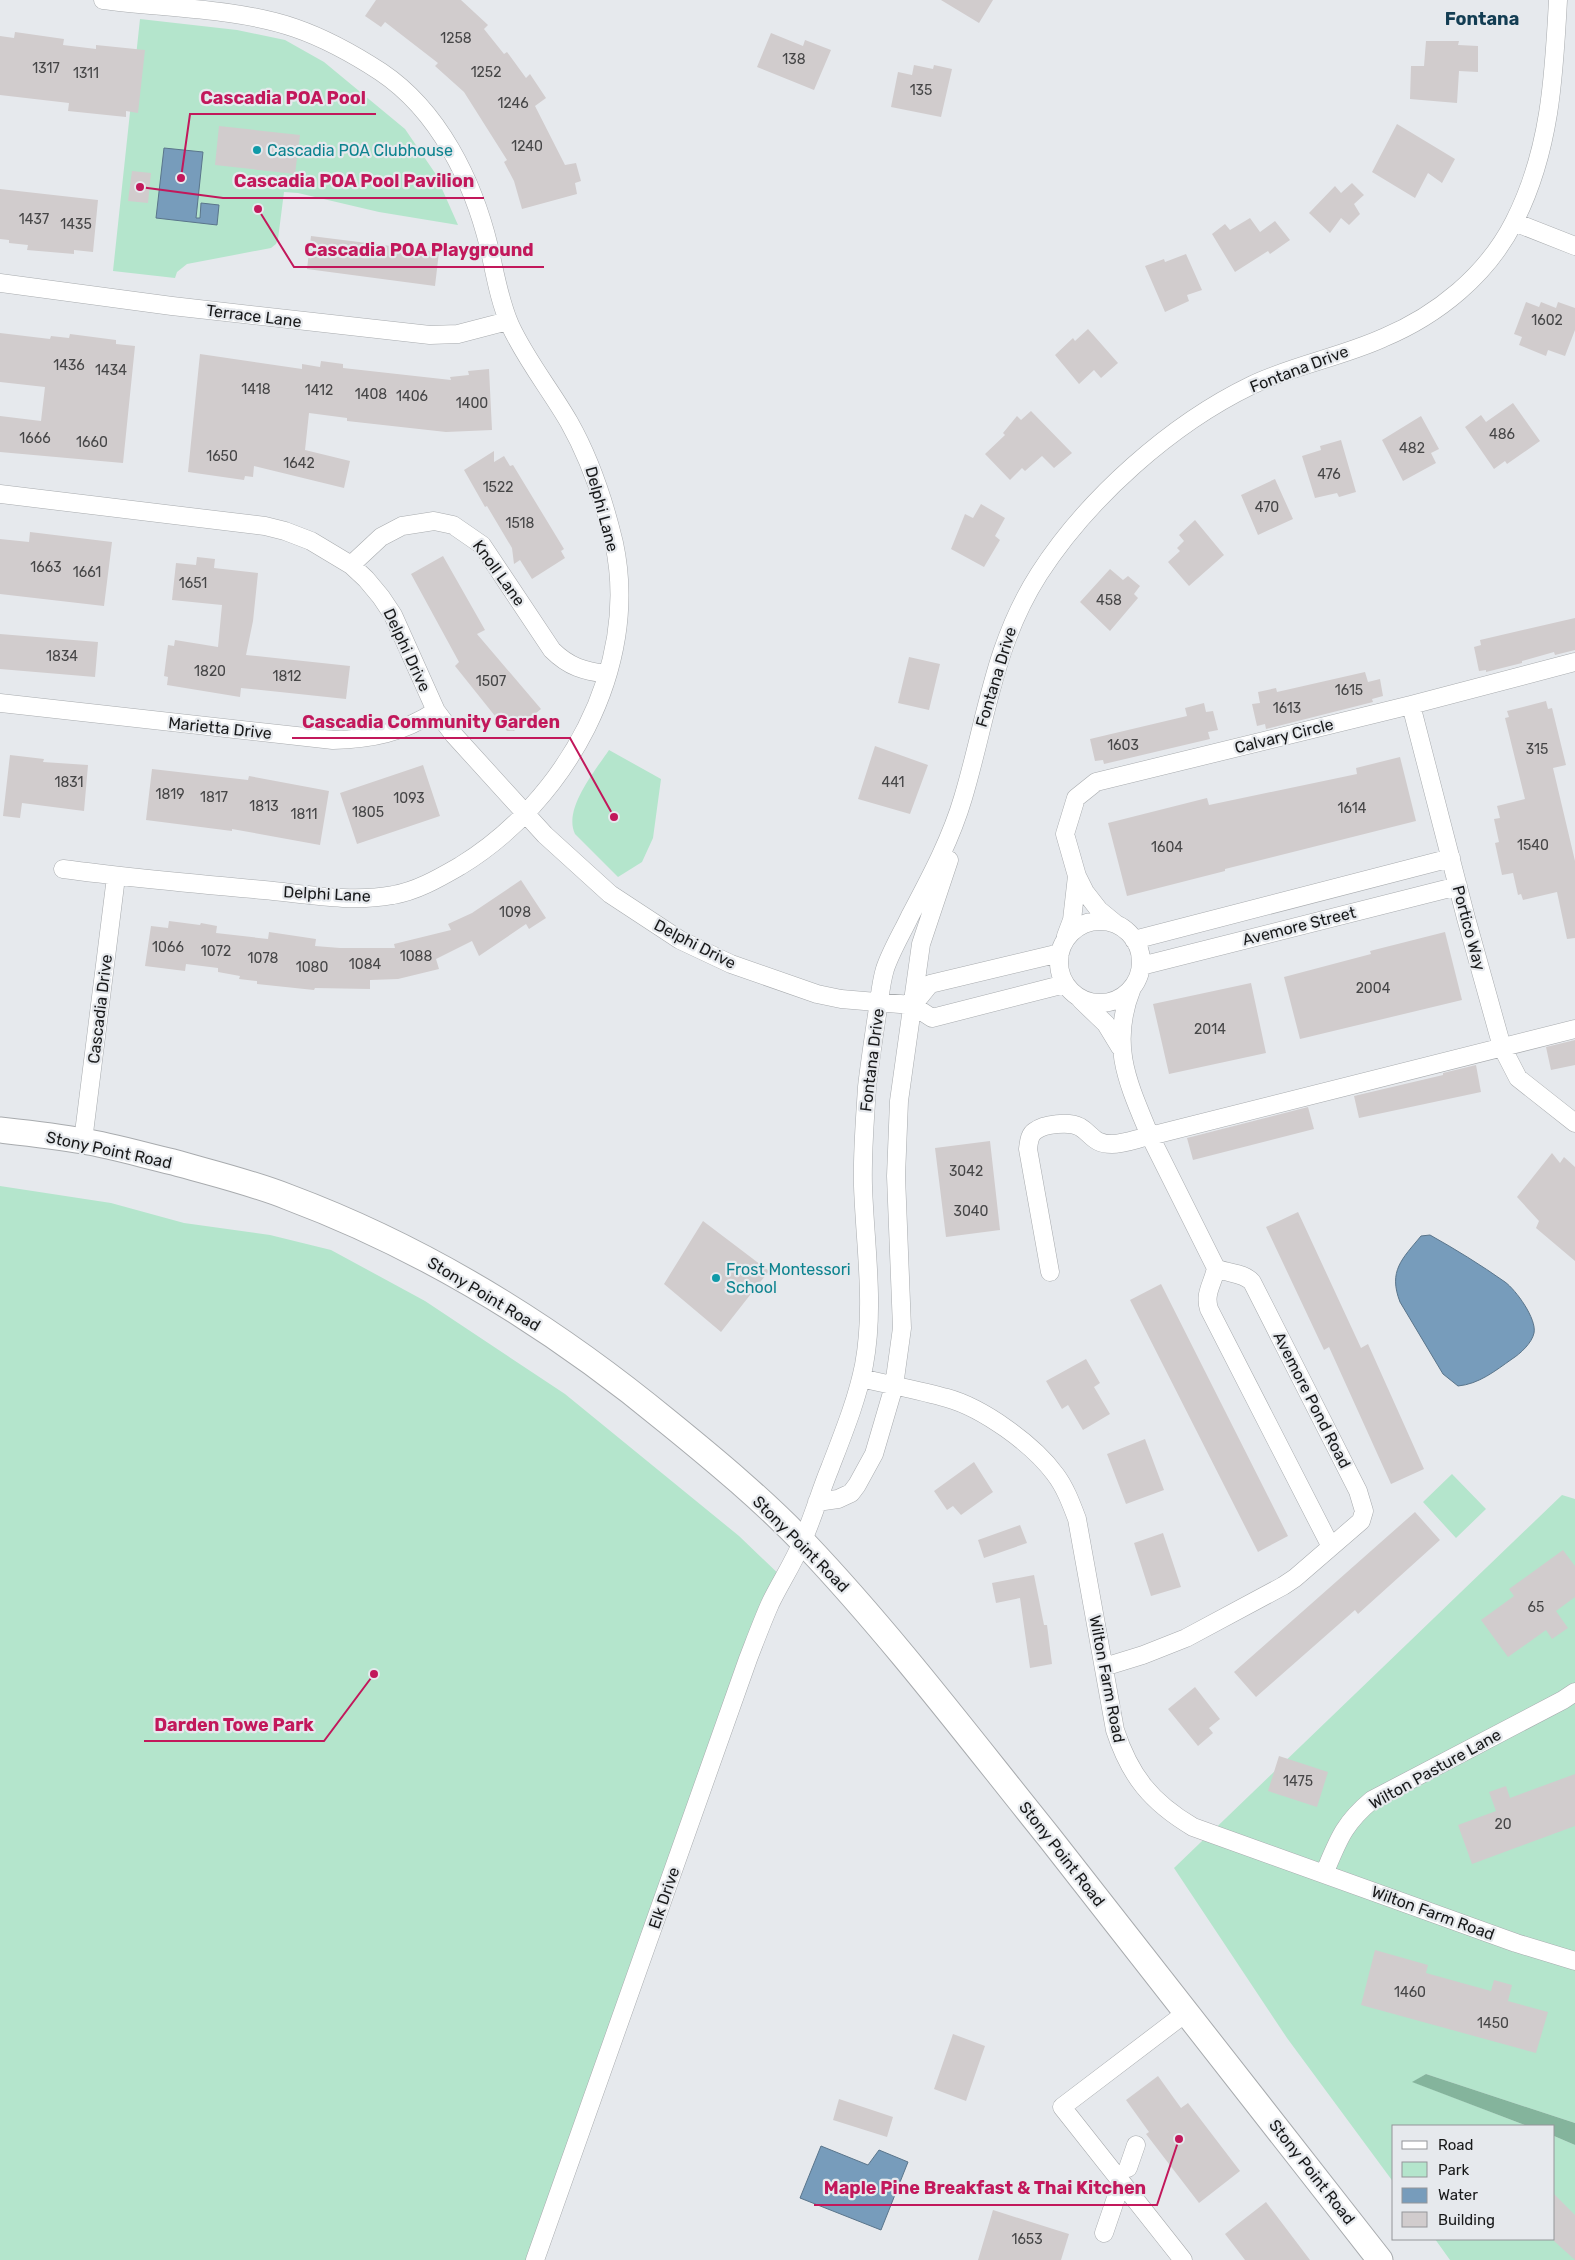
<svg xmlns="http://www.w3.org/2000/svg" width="1575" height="2260" viewBox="0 0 1575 2260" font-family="Rubik,sans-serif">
<rect width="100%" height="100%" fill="#e6e9ed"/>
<path fill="#b4e5cc" d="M140 19 237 30 285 40 324 62 405 129 435 173 458 225 379 212 298 193 284 192 278 239 276 244 271 248 187 264 177 272 175 278 113 271Z
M609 750 661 779 653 838 642 862 618 877 575 834C563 809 595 771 609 750Z
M0 1186 111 1203 184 1223 270 1235 331 1250 425 1301 565 1394 739 1536 785 1580 534 2260H0Z
M1452 1474 1486 1509 1456 1538 1423 1502Z
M1562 1495 1575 1499V2123L1426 2074 1413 2082 1527 2126H1394V2183L1287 2038 1174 1868Z
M1554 2136 1575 2145V2260H1450L1435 2239H1554Z"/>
<path fill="#84b49c" d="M1426 2074 1575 2123V2145L1554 2136V2126H1527L1412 2082Z"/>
<path fill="#779cbb" stroke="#5a758b" d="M164 148 203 152 196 218H200L201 203 219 205 217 225 156 218Z
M1430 1235C1455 1249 1481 1265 1505 1282 1516 1290 1537 1319 1534 1333 1532 1343 1520 1354 1512 1359 1495 1371 1479 1384 1458 1386L1443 1374 1400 1302C1388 1271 1402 1259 1421 1236Z
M821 2146 868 2165 879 2150 908 2162 881 2230 800 2198Z"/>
<path fill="#d1cccd" d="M376 0H461L488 25 484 29 504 54 507 52 526 78 530 74 546 98 535 106 565 165 576 163 581 181 575 183 577 194 522 209 514 181 504 162 507 160 464 92 435 66 438 63 385 22 381 27 365 16Z
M941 0H993L979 23Z
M15 32 64 39 63 45 96 49V45L145 50 138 113 126 111V117L68 111 69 103 0 95V36L14 38Z
M771 33 803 46 805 40 831 50 814 90 757 67Z
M1426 41H1459L1458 45 1478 46V72L1459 71 1457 103 1410 99 1411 66H1424Z
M914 65 933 69 934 65 952 69 941 117 891 107 898 72 912 75Z
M1397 124 1455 159 1442 183 1428 173 1415 198 1372 172Z
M219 126 300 135 295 174 215 165Z
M132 171 151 173 148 203 128 201Z
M1352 183 1364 195 1354 204 1360 214 1349 225 1341 218 1330 233 1309 213 1335 186 1341 193Z
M0 189 98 200 93 252 74 250V254L27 250 28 245 9 243V240L0 239Z
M1250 218 1260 232 1275 221 1290 240 1270 254 1268 251 1235 272 1212 234 1225 224 1230 230Z
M311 236 439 252 435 286 307 269Z
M1186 254 1202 290 1187 295 1189 301 1165 312 1145 266 1164 259 1165 262Z
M1526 302 1539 307 1541 302 1556 308 1558 302 1575 308V330L1565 356 1548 350 1546 356 1519 345 1522 337 1514 334Z
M1088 329 1118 363 1101 378 1094 370 1079 384 1055 355 1073 338 1075 341Z
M0 333 50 339 51 336 69 338 70 334 116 340V344L135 346 123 463 0 452V416L41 421 45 387 0 382Z
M200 354 302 369V364L320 367 321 361 343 364V368L451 380 450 377 469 375 468 371 489 369 492 430 446 432 347 421V418L309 413 305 450 350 461 344 488 254 466 253 477 245 476 244 480 188 472Z
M1513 403 1540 441 1507 464 1505 461 1494 469 1465 427 1481 415 1486 422Z
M1031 411 1072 453 1054 468 1042 456 1025 471 1022 468 1010 480 985 454 1005 435 1003 433 1017 416 1021 420Z
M1421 416 1439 449 1431 453 1436 463 1403 481 1382 440Z
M1341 440 1356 492 1339 497 1337 493 1315 498 1302 456 1321 450 1320 446Z
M494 451V462L504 456 510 466 513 465 564 549 561 551 565 558 532 579 520 560 514 564 512 548 487 506 485 507 464 470Z
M1275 479 1293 519 1258 535 1241 495Z
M981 504 1005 518 995 536 1000 540 984 567 951 549 965 514 973 518Z
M1195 520 1224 555 1189 586 1168 562 1180 551 1177 548 1184 541 1179 535Z
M30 532 112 542 104 606 0 594V539L29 542Z
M443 556 485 630 477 634 541 709 514 731H507L455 666 459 662 411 574Z
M197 557 215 559 214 568 258 573 253 621 246 655 350 666 346 699 241 688 240 697 167 685 168 677 164 676 168 645 174 646 175 640 218 647 222 605 172 600 176 563 196 565Z
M1110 569 1123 580 1128 576 1140 586 1134 594 1138 598 1110 631 1080 602Z
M1575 618V650L1555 655 1554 652 1522 661V663L1486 672V670L1479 671 1474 647 1481 645 1480 640Z
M0 634 98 642 95 677 0 669Z
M909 657 940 664 929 710 898 703Z
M1365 672 1368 682 1380 679 1383 696 1372 699 1373 702 1266 729 1265 724 1257 726 1252 704 1260 703 1258 692 1276 688 1277 692Z
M1546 701 1548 709 1552 708 1566 765 1553 768 1575 861V938L1567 939 1557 892 1523 900 1521 894 1518 895 1513 873 1502 875 1495 843 1499 842 1494 819 1500 818 1497 806 1525 799 1505 718 1509 717 1507 711Z
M1204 703 1206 712 1213 711 1218 730 1208 732 1210 739 1104 764 1103 760 1095 761 1090 739 1187 716 1185 708Z
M875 746 928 765 910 814 858 799Z
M10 755 44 759 43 762 88 765 84 811 22 803 20 818 3 816Z
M1400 757 1416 821 1225 869V871L1127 896 1108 823 1207 798 1209 805 1357 774 1356 768Z
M423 765 440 816 357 844 340 793Z
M152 769 248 780 249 776 329 791 320 845 232 829V831L146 820Z
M521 880 546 918 529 929 526 924 479 956 472 941 436 959 439 969 398 979 370 980V989L315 988 314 990 257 984V981L239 979 240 976 218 972V968L186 964 185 971 145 966 151 926 168 928 169 921 200 925 201 923 217 926 216 933 268 939 269 932 316 939 315 946 340 948H395L394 944 451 930 448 924 472 913Z
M1445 932 1462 1000 1300 1039 1284 977 1371 954 1370 951Z
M1251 983 1266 1053 1169 1074 1153 1004Z
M1575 1040V1065L1551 1070 1546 1047Z
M1476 1065 1481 1092 1359 1118 1354 1096 1443 1075V1073Z
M1308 1107 1314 1129 1193 1160 1187 1138Z
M990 1141 1000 1230 946 1237 935 1148Z
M1552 1153 1560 1163 1564 1157 1575 1167V1261L1536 1228 1539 1221 1517 1197Z
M1298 1212 1361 1348 1368 1344 1424 1469 1391 1484 1329 1347 1324 1350 1266 1227Z
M703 1221 769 1271 721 1332 664 1284Z
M1161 1284 1288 1536 1258 1552 1130 1300Z
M1086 1359 1100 1383 1094 1387 1110 1414 1083 1430 1068 1405 1062 1409 1046 1381Z
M1145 1439 1164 1490 1126 1504 1107 1454Z
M974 1462 993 1492 961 1515 953 1506 947 1510 934 1491Z
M1415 1512 1440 1540 1358 1614 1355 1610 1256 1697 1234 1672Z
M1020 1525 1027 1543 984 1558 978 1540Z
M1163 1533 1181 1587 1151 1596 1134 1543Z
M1563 1550 1575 1566V1597L1556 1611 1568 1628 1552 1639 1546 1630 1508 1657 1481 1620 1514 1596 1509 1589Z
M1034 1575 1044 1625H1047L1052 1664 1030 1668 1020 1598 996 1603 992 1583Z
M1195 1687 1220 1719 1209 1728 1213 1733 1198 1746 1168 1709Z
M1279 1756 1328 1772 1317 1807 1268 1791Z
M1575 1774V1826L1472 1864 1458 1825 1496 1811 1489 1792 1506 1786 1510 1798Z
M1375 1950 1428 1965 1426 1973 1491 1991 1494 1980 1512 1985 1508 2001 1548 2012 1536 2053 1361 2005Z
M953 2034 985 2046 966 2101 934 2089Z
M1158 2076 1181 2108 1188 2103 1240 2171 1199 2203 1146 2134 1149 2132 1126 2100Z
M839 2099 893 2117 887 2137 833 2120Z
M1554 2194 1575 2215V2260L1554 2241Z
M1266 2202 1310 2260H1245L1225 2234Z
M993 2210 1069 2234 1061 2260H978Z"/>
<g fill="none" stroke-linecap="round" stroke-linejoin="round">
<defs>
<path id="street" d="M1514 222 1575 246
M0 283 172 306 430 335 458 334 508 321
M0 494 265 526 285 531 311 541 351 565 366 579 381 597 393 615 436 711 454 735 545 835 610 894 680 940 731 964 817 994 841 999 912 1005 932 1018 1065 984
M351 565 381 537 402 526 434 521 453 525 482 545 552 650C569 667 584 671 607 674
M0 703 333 740C372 739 402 733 436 711
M1411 705 1466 918 1502 1047 1518 1078 1575 1123
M63 869C130 878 197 884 264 890 306 894 351 903 393 895 417 891 439 878 460 866 565 802 641 668 614 543 604 501 590 459 569 422 550 389 526 360 510 325 499 300 495 273 489 247 473 181 439 111 381 72 355 55 324 38 295 28 237 8 164 8 103 0
M1059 962a41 41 0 1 1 82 0a41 41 0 1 1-82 0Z
M1116 924 1099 910 1085 892 1077 876 1065 834 1076 798 1096 782 1411 705 1575 662
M1066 936 1072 920 1077 876
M1134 940 1451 858
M1141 966 1458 886
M1132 988C1109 1045 1128 1083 1150 1136L1575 1029
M1081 1000 1106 1024 1120 1047
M913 1005 930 984 1060 953
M83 1141 116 877
M1050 1272 1028 1149C1029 1142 1029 1135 1035 1131 1044 1124 1069 1121 1080 1127 1092 1134 1093 1144 1112 1144 1124 1144 1139 1138 1150 1136L1216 1268C1213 1284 1204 1293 1209 1309L1331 1547
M861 1378C890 1385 919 1390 947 1398 983 1408 1033 1444 1055 1474 1065 1487 1071 1503 1077 1519L1115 1730C1130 1776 1151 1802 1193 1827L1516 1943 1575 1961
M817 1502 838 1499 851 1493 857 1485 874 1454 894 1386 902 1328 896 1176 899 1101 921 944 949 860
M1104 1667 1143 1655 1186 1638 1283 1586 1295 1578 1361 1521 1364 1511 1358 1491 1252 1282C1243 1272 1228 1274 1216 1268
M1324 1874C1338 1841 1343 1824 1372 1800L1563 1700 1575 1692
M1128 2168 1136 2145
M1104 2233 1117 2195
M535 2260 748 1659C755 1641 762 1622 770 1604 780 1583 793 1564 802 1542 813 1518 820 1492 830 1468 843 1434 857 1400 864 1365 875 1306 865 1245 863 1186 862 1153 865 1120 867 1087 870 1061 874 1035 878 1008 880 996 881 982 885 969 891 951 902 933 910 916 930 878 951 839 963 798 987 718 993 646 1039 574 1088 498 1171 424 1252 385 1294 365 1341 357 1383 338 1438 315 1487 275 1514 222 1550 152 1554 77 1558 0
M1183 2260 1062 2107 1187 2012"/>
<path id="secondary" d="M0 1130C27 1133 55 1136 83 1141 113 1146 143 1155 173 1162 211 1173 250 1182 288 1197 427 1249 554 1328 668 1422 716 1461 764 1501 806 1545 893 1637 970 1739 1049 1837 1160 1978 1270 2119 1380 2260"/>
</defs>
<use href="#street" stroke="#a8abae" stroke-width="19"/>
<use href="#secondary" stroke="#a8abae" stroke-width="27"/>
<use href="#street" stroke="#fff" stroke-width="18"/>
<use href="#secondary" stroke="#fff" stroke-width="25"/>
</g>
<g fill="#0f9aa8" stroke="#e6e9ed" stroke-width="2">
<circle cx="257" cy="150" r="5"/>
<circle cx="716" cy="1278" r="5"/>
</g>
<g text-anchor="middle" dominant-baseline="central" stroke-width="4.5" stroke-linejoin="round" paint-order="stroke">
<g font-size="14" fill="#464647">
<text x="456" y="38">1258</text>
<text x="794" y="59">138</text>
<text x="46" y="68">1317</text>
<text x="486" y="72">1252</text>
<text x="86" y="73">1311</text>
<text x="921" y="90">135</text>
<text x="513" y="103">1246</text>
<text x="527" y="146">1240</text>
<text x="34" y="219">1437</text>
<text x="76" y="224">1435</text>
<text x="1547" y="320">1602</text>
<text x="69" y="365">1436</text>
<text x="111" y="370">1434</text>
<text x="256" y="389">1418</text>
<text x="319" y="390">1412</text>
<text x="371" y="394">1408</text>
<text x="412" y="396">1406</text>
<text x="472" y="403">1400</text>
<text x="1502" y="434">486</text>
<text x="35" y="438">1666</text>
<text x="92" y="442">1660</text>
<text x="1412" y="448">482</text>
<text x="222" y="456">1650</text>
<text x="299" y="463">1642</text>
<text x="1329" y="474">476</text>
<text x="498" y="487">1522</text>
<text x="1267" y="507">470</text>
<text x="520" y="523">1518</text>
<text x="46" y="567">1663</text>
<text x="87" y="572">1661</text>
<text x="193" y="583">1651</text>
<text x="1109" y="600">458</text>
<text x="62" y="656">1834</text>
<text x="210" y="671">1820</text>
<text x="287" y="676">1812</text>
<text x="491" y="681">1507</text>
<text x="1349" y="690">1615</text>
<text x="1287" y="708">1613</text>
<text x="1123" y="745">1603</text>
<text x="1537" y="749">315</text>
<text x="69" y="782">1831</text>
<text x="893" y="782">441</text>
<text x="170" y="794">1819</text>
<text x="214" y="797">1817</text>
<text x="409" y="798">1093</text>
<text x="264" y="806">1813</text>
<text x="1352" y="808">1614</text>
<text x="368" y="812">1805</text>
<text x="304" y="814">1811</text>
<text x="1533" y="845">1540</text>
<text x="1167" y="847">1604</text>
<text x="515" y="912">1098</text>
<text x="168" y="947">1066</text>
<text x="216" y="951">1072</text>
<text x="416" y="956">1088</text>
<text x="263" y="958">1078</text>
<text x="365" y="964">1084</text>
<text x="312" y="967">1080</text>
<text x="1373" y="988">2004</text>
<text x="1210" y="1029">2014</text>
<text x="966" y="1171">3042</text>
<text x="971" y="1211">3040</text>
<text x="1536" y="1607">65</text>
<text x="1298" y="1781">1475</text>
<text x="1503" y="1824">20</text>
<text x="1410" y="1992">1460</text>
<text x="1493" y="2023">1450</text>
<text x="1027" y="2239">1653</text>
</g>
<g font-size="16" fill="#0d838f" stroke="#e6e9ed" text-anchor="start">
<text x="267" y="150">Cascadia POA Clubhouse</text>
<text x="726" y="1269">Frost Montessori<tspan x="726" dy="18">School</tspan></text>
</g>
<g font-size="16" fill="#18191a" stroke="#e6e9ed">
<text transform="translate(254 316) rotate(7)">Terrace Lane</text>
<text transform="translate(1299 369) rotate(-21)">Fontana Drive</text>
<text transform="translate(602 509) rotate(75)">Delphi Lane</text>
<text transform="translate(499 573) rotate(54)">Knoll Lane</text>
<text transform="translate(407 650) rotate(65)">Delphi Drive</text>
<text transform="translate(996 677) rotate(-73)">Fontana Drive</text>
<text transform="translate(220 728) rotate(6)">Marietta Drive</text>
<text transform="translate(1284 736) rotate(-14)">Calvary Circle</text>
<text transform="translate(327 894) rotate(3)">Delphi Lane</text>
<text transform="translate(1299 926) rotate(-14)">Avemore Street</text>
<text transform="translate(1469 928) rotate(75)">Portico Way</text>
<text transform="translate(695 944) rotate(27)">Delphi Drive</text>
<text transform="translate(100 1009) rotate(-83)">Cascadia Drive</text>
<text transform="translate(872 1060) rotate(-83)">Fontana Drive</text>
<text transform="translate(109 1150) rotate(12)">Stony Point Road</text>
<text transform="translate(484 1294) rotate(31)">Stony Point Road</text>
<text transform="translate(1312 1400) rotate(63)">Avemore Pond Road</text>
<text transform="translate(801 1544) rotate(45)">Stony Point Road</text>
<text transform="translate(1107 1679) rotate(79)">Wilton Farm Road</text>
<text transform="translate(1435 1769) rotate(-29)">Wilton Pasture Lane</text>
<text transform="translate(1062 1854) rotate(52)">Stony Point Road</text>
<text transform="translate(664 1898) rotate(-71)">Elk Drive</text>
<text transform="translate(1433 1913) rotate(20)">Wilton Farm Road</text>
<text transform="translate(1312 2172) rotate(52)">Stony Point Road</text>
</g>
<g font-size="18" font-weight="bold" fill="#133d53" stroke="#e6e9ed">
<text x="1482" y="19">Fontana</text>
</g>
</g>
<path fill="none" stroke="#c2185b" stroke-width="2" d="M181 178L190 114H376M140 187L223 198H484M258 209L294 267H544M614 817L570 738H292M374 1674L324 1741H144M1179 2139L1157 2205H814"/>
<g fill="#c2185b" stroke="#e6e9ed" stroke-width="2">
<circle cx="181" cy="178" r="5"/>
<circle cx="140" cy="187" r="5"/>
<circle cx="258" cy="209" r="5"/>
<circle cx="614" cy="817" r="5"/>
<circle cx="374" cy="1674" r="5"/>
<circle cx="1179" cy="2139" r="5"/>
</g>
<g font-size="18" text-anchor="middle" font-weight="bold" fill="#c2185b" stroke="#e6e9ed" stroke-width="4.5" stroke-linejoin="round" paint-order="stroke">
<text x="283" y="104">Cascadia POA Pool</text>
<text x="354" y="187">Cascadia POA Pool Pavilion</text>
<text x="419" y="256">Cascadia POA Playground</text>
<text x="431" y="728">Cascadia Community Garden</text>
<text x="234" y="1731">Darden Towe Park</text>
<text x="985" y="2194">Maple Pine Breakfast &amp; Thai Kitchen</text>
</g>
<rect x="1392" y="2125" width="162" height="115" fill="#e6e9ed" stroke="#949699"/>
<rect x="1402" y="2141" width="25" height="8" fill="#ffffff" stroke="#949699"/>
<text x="1438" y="2150" font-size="15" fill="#18191a">Road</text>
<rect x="1402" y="2162" width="25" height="15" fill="#b4e5cc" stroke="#949699"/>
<text x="1438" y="2175" font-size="15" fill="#18191a">Park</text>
<rect x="1402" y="2188" width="25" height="15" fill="#779cbb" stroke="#949699"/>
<text x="1438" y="2200" font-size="15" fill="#18191a">Water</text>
<rect x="1402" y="2212" width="25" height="15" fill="#d1cccd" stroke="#949699"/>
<text x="1438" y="2225" font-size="15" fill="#18191a">Building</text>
</svg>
